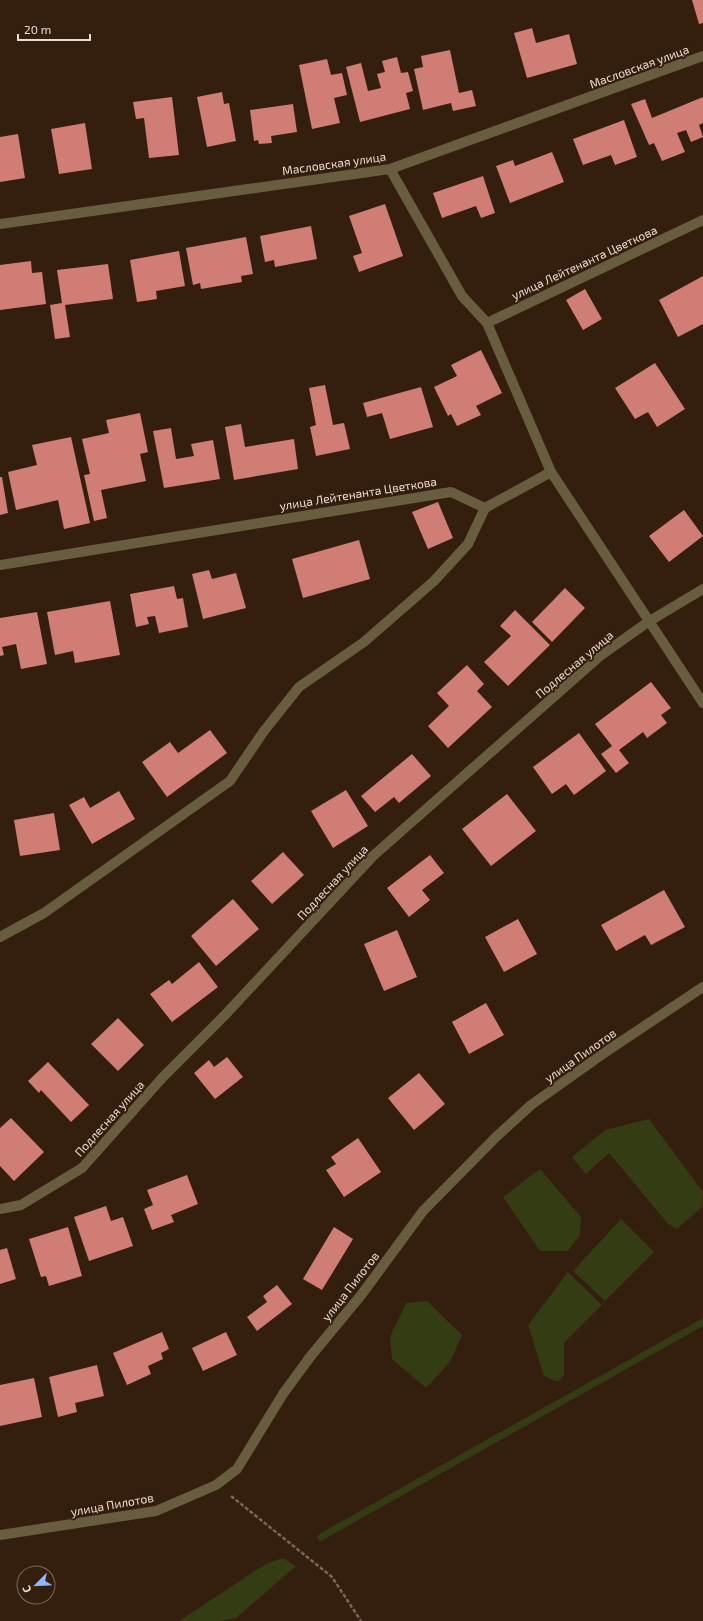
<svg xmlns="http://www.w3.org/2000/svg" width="703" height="1621" viewBox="0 0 703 1621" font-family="'Exo 2',sans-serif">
<rect width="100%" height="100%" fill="#341e0e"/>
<path fill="#343c13" d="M649 1119 703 1192 702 1207 677 1229 668 1224 609 1153 586 1174 572 1157 605 1130Z
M540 1169 581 1217 580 1235 568 1251H540L503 1197Z
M621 1219 654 1252 605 1301 573 1271Z
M568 1272 602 1305 564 1343V1375L558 1382 544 1376 528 1325Z
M427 1301 462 1335 450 1362 426 1388 392 1359 390 1337 406 1303Z
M283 1558 296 1566 236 1618 220 1621H179L266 1564Z"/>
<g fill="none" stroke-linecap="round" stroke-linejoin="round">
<path stroke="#343c13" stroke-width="7" d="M321 1537 703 1322"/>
</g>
<path fill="#d07d76" d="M692 0H703V23L699 24Z
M532 28 536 43 569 34 577 64 527 78 514 33Z
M450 50 459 93 472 90 476 106 453 111 451 103 423 110 414 69 423 67 421 56Z
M397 57 401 73 408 72 413 91 406 93 410 109 360 122 346 67 361 63 368 91 381 88 377 74 385 72 382 61Z
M327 59 331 75 342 73 347 95 334 98 340 123 312 129 299 65Z
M222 92 224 104 229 103 236 141 207 147 197 97Z
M172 97 179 155 149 158 144 118 136 119 133 102Z
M703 97V123L699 125 703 137 691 142 686 130 677 133 685 152 662 161 654 143 649 145 631 104 645 99 652 118Z
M293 104 297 132 271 136 272 143 259 144 258 140 254 141 250 110Z
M624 120 637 157 615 165 611 155 583 165 573 139Z
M85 123 92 169 59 174 51 129Z
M18 134 25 178 0 182V137Z
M552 152 564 182 510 203 496 166 513 160 515 166Z
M483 176 495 213 481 218 476 206 442 218 433 193Z
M385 204 403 256 359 272 353 256 362 253 349 216Z
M311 226 317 259 275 267 274 260 265 262 260 236Z
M246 237 253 274 241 276 242 282 201 289 200 283 193 285 186 248Z
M179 251 185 286 156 291 157 299 137 302 130 260Z
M31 261 32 273 42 272 46 304 0 310V265Z
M108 264 113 299 65 305 70 337 55 339 50 305 62 303 57 270Z
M703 276V324L678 337 659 300Z
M585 289 602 319 583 330 566 300Z
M481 350 502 393 476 406 481 415 457 426 451 414 448 416 434 387 457 376 451 365Z
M655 363 685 409 657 427 648 412 635 419 615 388Z
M325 385 333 425 344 423 350 449 316 456 310 427 316 425 309 388Z
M421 387 433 427 390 439 382 413 367 417 363 403Z
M140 413 148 452 140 454 146 481 101 490 107 518 94 521 84 475 90 474 82 439 109 433 106 420Z
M241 424 245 447 294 439 298 469 234 480 225 427Z
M171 428 176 459 194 456 191 444 213 440 220 479 164 488 153 431Z
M71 437 90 523 64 529 58 500 16 510 8 472 37 465 32 445Z
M0 477H2L8 513 0 515Z
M438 502 453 538 428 549 412 512Z
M684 510 703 536 669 562 649 536Z
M359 540 370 579 303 598 292 559Z
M209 570 212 579 236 573 246 608 203 619 192 574Z
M174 586 177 599 183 598 188 627 159 633 155 616 147 617 149 624 136 627 130 594Z
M565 588 585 608 552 642 532 622Z
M110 601 120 655 75 663 73 651 55 655 47 612Z
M515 610 550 645 508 686 484 662 511 636 500 626Z
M37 612 47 664 21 669 16 644 2 647 4 655 0 656V618Z
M467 665 484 684 477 691 492 707 448 748 428 726 449 706 437 693Z
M651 682 671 708 661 715 667 723 647 738 643 732 619 750 629 763 616 773 601 754 612 746 595 724Z
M210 730 227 753 167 797 142 762 170 742 178 753Z
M579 733 606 771 574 795 566 784 552 794 533 767Z
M412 754 431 776 399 803 394 797 375 812 361 796Z
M346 790 368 826 333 848 311 811Z
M119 791 135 819 92 844 69 805 84 797 90 808Z
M507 794 536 831 491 866 462 829Z
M54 813 60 850 20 856 14 820Z
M283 852 304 875 272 904 251 881Z
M430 855 444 873 422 890 430 900 409 917 387 888Z
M664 890 685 927 651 945 645 935 616 951 601 925Z
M233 899 259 929 216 966 191 936Z
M518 919 537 954 504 972 485 937Z
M397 930 417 977 384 991 364 944Z
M199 962 218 987 172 1022 150 994 169 980 172 984Z
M486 1003 504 1035 469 1054 452 1022Z
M118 1018 144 1045 118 1071 91 1044Z
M227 1057 243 1077 215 1099 194 1073 209 1060 214 1067Z
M48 1062 89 1105 71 1122 41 1090 39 1093 28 1081Z
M419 1073 445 1104 414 1130 388 1098Z
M11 1118 44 1152 14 1181 0 1166V1128Z
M358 1138 381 1172 344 1197 326 1170 336 1164 331 1157Z
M187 1175 198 1204 171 1215 174 1222 152 1230 144 1209 153 1205 147 1190Z
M106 1206 111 1221 123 1217 133 1246 89 1261 74 1217Z
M68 1227 82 1276 49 1286 46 1276 41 1277 29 1239Z
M334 1227 353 1239 322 1290 303 1279Z
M7 1248 16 1279 0 1284V1250Z
M277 1285 292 1304 257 1331 247 1317 267 1302 263 1296Z
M162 1332 169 1349 161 1353 163 1359 148 1366 151 1374 127 1385 113 1353Z
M226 1332 237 1355 203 1371 192 1348Z
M97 1365 104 1396 75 1403 77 1412 58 1417 49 1377Z
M34 1378 42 1417 0 1426V1385Z"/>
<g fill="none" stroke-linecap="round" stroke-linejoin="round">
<path stroke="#7a6659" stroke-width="2.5" stroke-dasharray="4 2" stroke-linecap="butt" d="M231 1496 332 1577 361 1621"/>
<path stroke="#695d3f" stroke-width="10" d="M390 169 462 296 487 323
M0 224 390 169 703 56
M551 472 703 703
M0 565 451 492 485 508 551 472 487 323 703 220
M0 937 44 913 230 781 264 731 299 687 364 642 434 581 468 544 485 508
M0 1209 21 1205 82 1168 163 1077 225 1015 373 856 600 656 648 622 703 589
M0 1535 156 1511 216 1485 237 1469 283 1394 310 1357 362 1294 423 1211 496 1137 531 1105 607 1051 703 987"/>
</g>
<g text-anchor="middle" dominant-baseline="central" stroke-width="4" stroke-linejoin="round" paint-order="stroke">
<g font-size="12" fill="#ecddd3" stroke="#341e0e">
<text transform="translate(639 66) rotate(-20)">Масловская улица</text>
<text transform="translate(334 163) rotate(-8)">Масловская улица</text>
<text transform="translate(584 262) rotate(-25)">улица Лейтенанта Цветкова</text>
<text transform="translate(358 493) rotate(-9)">улица Лейтенанта Цветкова</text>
<text transform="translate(574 664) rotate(-40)">Подлесная улица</text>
<text transform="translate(332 882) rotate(-47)">Подлесная улица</text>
<text transform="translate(580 1055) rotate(-35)">улица Пилотов</text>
<text transform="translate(109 1118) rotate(-48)">Подлесная улица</text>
<text transform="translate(350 1286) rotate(-52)">улица Пилотов</text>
<text transform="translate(112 1504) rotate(-10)">улица Пилотов</text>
</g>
</g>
<g transform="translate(36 1585) rotate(246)"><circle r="19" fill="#341e0e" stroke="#7e6a5d"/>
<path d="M0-3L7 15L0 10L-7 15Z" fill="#90b8fd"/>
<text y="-6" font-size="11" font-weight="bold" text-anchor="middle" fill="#ecddd3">С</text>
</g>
<path d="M18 34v6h72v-6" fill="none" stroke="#ecddd3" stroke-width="2"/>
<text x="24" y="34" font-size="12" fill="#ecddd3" stroke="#341e0e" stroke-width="3" paint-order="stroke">20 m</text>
</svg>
